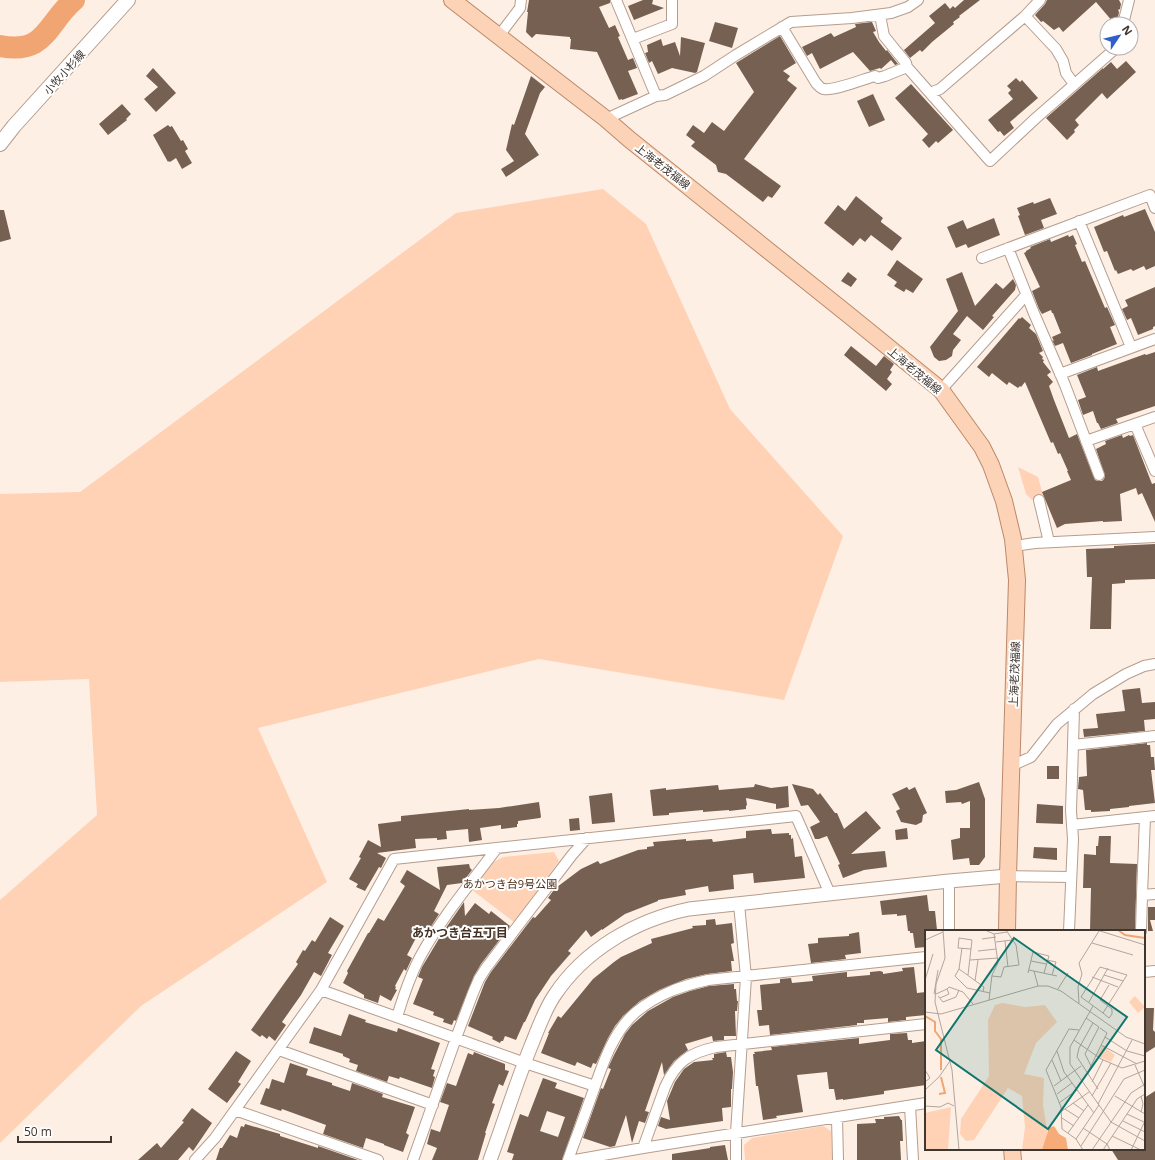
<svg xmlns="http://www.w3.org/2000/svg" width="1155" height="1160" viewBox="0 0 1155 1160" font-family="'Open Sans','Noto Sans JP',sans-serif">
<rect width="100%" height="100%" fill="#feefe5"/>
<path fill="#ffd2b5" d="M603 189 646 224 730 409 843 536 784 700 539 659 258 728 327 882 141 1006 0 1143V900L97 815 89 679 0 682V494L80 492 456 213Z
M1018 467 1038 477 1043 495 1032 500 1026 494Z
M554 852 559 861 514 922 472 890 492 863 503 857Z
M823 1126 831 1131 832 1160H745L744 1145 752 1138Z"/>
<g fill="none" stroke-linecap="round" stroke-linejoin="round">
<path stroke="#f1a573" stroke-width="22" d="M0 46C46 55 46 24 74 0"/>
</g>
<path fill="#766052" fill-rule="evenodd" d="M529 0H610V3L599 7 609 28 615 25 620 36 618 37 628 60 633 58 637 68 628 71 638 94 622 100V99L619 100 597 52 570 49 571 39H570V37L536 34 532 38 526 32 528 12H527Z
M643 0H653L652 4 664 8 634 20 628 6Z
M964 0H980L959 16 960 17 953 22 954 24 932 42 922 52 920 50 910 58 900 45 904 50 935 23 929 16 945 3 950 9 953 6 955 8Z
M1047 0H1119L1121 4 1120 9 1118 10 1119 12 1118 18 1113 22 1096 2 1063 32 1059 27 1054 30 1043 21 1041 22 1035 15 1045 4Z
M715 22 738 28 732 48 709 41Z
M872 22 876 31 873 32 879 42 886 51 887 50 898 64 895 65 891 60 881 69 880 68 870 71 853 52 820 69 812 53 807 56 802 47 831 33 834 37 856 27 855 24Z
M780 36 796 63 783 71 790 76 787 80 797 88 744 159 781 186 772 198 768 196 763 202 726 174 718 172 716 165 691 146 695 142 686 135 693 125 704 133 712 122 724 131 754 92 736 63Z
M681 37 705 43 697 72 695 73 672 68 658 74 652 61 649 63 645 53 648 52 647 45 661 39 663 46 675 42 680 56Z
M1126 61 1136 72 1107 99 1102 93 1075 120 1079 125 1074 130 1075 132 1067 140 1046 118 1103 68V69L1111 62 1117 69Z
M153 68 176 93 156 112 144 99 158 87 146 76Z
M531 76 545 87 540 93 525 134 539 155 506 177 501 169 514 161 506 150 512 124 514 125Z
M1016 78 1020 82 1022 80 1038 98 1010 122 1014 128 1004 136 1000 131 998 132 988 120 1013 99 1008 93 1011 90 1007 86Z
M911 84 953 130 938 143 936 141 929 148 922 140 928 134 895 98Z
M873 94 885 120 869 127 857 101Z
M122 104 131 114 126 119 127 120 108 135 99 124Z
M168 125 170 127 172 126 181 141 183 140 188 149 185 151 192 163 182 169 176 158 170 162 169 161 168 162 153 135Z
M856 196 883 218 881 221V222L902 238 892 251 871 235 865 242 860 238 853 246 824 223 838 205 845 211Z
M1050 198 1057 214 1041 220 1044 228 1025 235 1018 216 1020 215 1017 208 1033 202 1034 204Z
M1145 209 1155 232V266L1146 270 1144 266 1133 271 1131 269 1118 274 1116 270 1115 271 1107 251 1104 252 1094 227 1123 215 1124 217Z
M0 210H4L11 239 0 242Z
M994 218 1000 235 968 248 966 244 956 248 947 227 963 220 967 229Z
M1068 235 1069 237 1073 235 1077 244 1075 245 1082 262 1085 261 1105 308 1107 307 1115 325 1110 327 1117 344 1092 354V355L1071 363 1063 343 1055 346 1052 340 1054 341 1052 337 1061 333 1053 313H1052L1051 310 1042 314 1039 309 1032 291 1040 287 1024 253 1026 252V251L1031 248 1030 247 1050 239 1051 242Z
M897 260 923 279 913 293 906 289 904 292 894 286 897 282 887 275Z
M848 272 857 279 851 287 841 281Z
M962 272 975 306 996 283 1003 289 1013 279 1016 285 1015 290 992 316 994 317 983 330 967 316 953 334 961 340 953 350 952 356 946 360 939 361 934 357 930 347 958 311 946 279Z
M1155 287V326L1153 327V329L1138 335 1131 318 1127 320 1122 309 1128 306 1125 300Z
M1022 317 1031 325 1029 328 1036 334 1043 351 1039 353 1043 357 1042 359 1044 360 1043 362 1051 372 1047 375 1053 382 1049 386 1054 400 1069 438 1077 434 1095 480 1098 481H1102L1104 479 1105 476 1096 449 1106 444 1105 441 1122 435 1123 438 1129 435 1130 436 1133 435 1152 484 1155 483V522L1142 493 1138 495 1136 488 1120 494 1122 521 1103 522V521L1065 524 1057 528 1042 492 1071 480 1067 471H1068L1060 453 1058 454 1053 442 1051 443 1025 382 1021 387 1020 386 1018 388 1009 382 1007 385 992 373 989 377 977 367 1019 318 1020 319Z
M851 346 876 366 884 356 894 364 890 370 892 372 887 379 892 384 886 391 844 355Z
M1155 352V406L1116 419 1118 423 1101 429 1098 423H1097L1093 411 1083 415 1078 400 1086 397 1077 375 1097 367 1098 371 1145 354 1146 355Z
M1155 544V579L1125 580V583L1112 584 1111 629H1090L1092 577H1087L1086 549 1114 548V546Z
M1140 688 1142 703 1155 702V719L1144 720 1145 731 1084 737 1083 729 1098 728 1096 714 1125 711 1122 690Z
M1147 743V745H1150L1151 757H1154L1155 770H1151L1155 803 1129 806V807L1110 809V811L1091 812V810H1085L1083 790 1078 789 1079 777 1087 776 1086 750Z
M1047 766H1059V779H1047Z
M979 782 985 799V857L979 865H970L969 858 953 860 951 840 960 838V828H970V801L962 804 961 802 946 803 945 791 956 790Z
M755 784 771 788 788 786 789 807 776 809V804L746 798 747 805 746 806V809L729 811V810L703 812V810L669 813V815L653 816 650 790 666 788V790L718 785 719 790 754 787Z
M792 784 813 789 818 795 820 793 835 813H837L844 829 866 811 881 828 851 854 885 851 887 867 864 870 843 878 838 865 840 864 827 836 819 839H815L810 827 820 822 808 805 801 806Z
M907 787 909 790 915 787 927 813 923 815 922 822 916 825 901 822 896 811 900 809 892 794Z
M612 793 615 822 592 824 589 796Z
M539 802 541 817 540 818 518 821V824H517V827L501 829V825L480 828 482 840 469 842 468 829 446 831 447 839 437 840V838L415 839 416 848 377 853 386 858 381 868 379 867 365 891 356 887 358 884 349 879 361 858 359 857 368 840 381 847 378 824 401 821V816L469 809V810L499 808Z
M1037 804 1063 806V824L1036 823Z
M579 818 580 830 570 831 569 819Z
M907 828 908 839 896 840 895 830Z
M771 829 772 834 789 833V835H791V839L793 838 795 857 802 856 805 878 754 883 753 873 733 875 734 889 709 892 708 886 685 890 686 895 658 900V901L625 914 602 930V929L591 937 586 930 568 951 571 953 551 976 535 1000 525 1022H524L516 1040 505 1036 503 1041H501L500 1043 492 1039 493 1037 468 1026 485 982 491 972 533 917 535 918 551 900 548 898 556 887H557L581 869 598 861 600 864 638 850 647 849V847L654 846 653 842 686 839V841L712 839 713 842 746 838V831Z
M1099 836H1111L1110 863 1137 864 1135 931H1090L1091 888H1083L1084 854 1096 855V846H1098Z
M1034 847 1057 848V860L1033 858Z
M469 864 470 868 472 870 462 883 447 885 434 911 439 914 423 939 417 936 407 955 412 958 406 971 404 969 395 986 396 987 395 989 397 990 391 1001 380 995 378 1003 364 998V995L343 983 348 973 347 971 368 933H369L378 918 384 921 405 886 400 882 407 870 440 890 437 867Z
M927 895 929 911H935L937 930 926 931V947L915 948 913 933H910V931H908L906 915 897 916V914L882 915 880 901Z
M464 902 465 916 475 903 489 914 491 911 510 926 481 964 474 976 456 1021 454 1020 452 1025 443 1022 444 1019 433 1015 434 1012 413 1004 423 979 418 977 422 967 443 932Z
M1148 907H1155V920H1150L1153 931H1148Z
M330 917 344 926 328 953 332 955 321 976 314 972 301 995 282 1022 286 1025 275 1041 269 1036 267 1039 262 1035 260 1037 251 1030 298 964 296 962 303 950 305 951 312 940 315 942Z
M715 919 716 925 732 923 734 943 731 944 734 961H731L732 971 707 974 686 979 659 990 640 1001 623 1016 615 1026 608 1038 596 1064 593 1063 591 1068 577 1062 575 1066 541 1053 549 1033H548L558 1016 561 1018 593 979 614 962 621 957 652 943 651 939 693 928 692 926 706 925V920Z
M859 932 861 953 845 955 846 959 811 963 808 944 818 943V938L849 936V934Z
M914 967 917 993 926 992V1015L906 1017V1020L888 1022V1018L864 1020V1023H857V1025L770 1035 769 1025 759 1026 757 1010H762L760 985 780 983V979L791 978 792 983 813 981 812 976 847 972V977L870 975V972L880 971 883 972V974L903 971 902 968Z
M734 984V989H736L737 1001H738L737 1011H735L736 1036H724V1040L713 1041 712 1036 685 1044 688 1050 674 1061 664 1075 662 1062 645 1111 649 1112 645 1123 639 1121 632 1143 626 1115 615 1146 610 1147 583 1138 601 1088 603 1089 611 1069 608 1068 614 1055 625 1034 632 1025 648 1011 673 997 690 991 709 986Z
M1144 1008H1154L1153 1030 1155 1032V1047L1144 1054Z
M349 1014 366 1020 365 1022 397 1032 398 1028 440 1043 431 1069 435 1070 433 1076 435 1077 432 1088 400 1077 399 1079 389 1076 387 1082 356 1071 358 1065 349 1062 350 1059 343 1056V1054L309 1043 314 1027 341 1036Z
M907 1033 908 1040H912V1043L926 1041V1085L884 1091V1094L843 1100V1099L836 1100 834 1089H829L827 1072 797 1075 803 1112 776 1116 777 1118 763 1120 758 1086H756L753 1054H755L754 1052 772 1050 771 1047 859 1038V1044L890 1040V1034Z
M236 1051 251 1061 238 1082 241 1084 227 1103 208 1089Z
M474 1052 505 1064V1070L509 1071 503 1086 499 1084 492 1103 495 1104 485 1133H486L478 1160H432L437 1148 427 1144 431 1129 440 1132 449 1105 440 1102 447 1083 456 1086 468 1053 473 1055Z
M726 1052 727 1057H731L733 1072 732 1089H731V1107L722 1108 723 1121 666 1129 658 1126 661 1117 670 1120 667 1101 675 1082 684 1069 694 1062 713 1060 712 1058H714V1054Z
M290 1063 308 1069 306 1075 332 1083V1085L350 1091 352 1083 383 1094 382 1097 415 1107 406 1133 409 1135 403 1152 384 1145V1144L366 1138 363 1148 323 1134 326 1125 282 1109 281 1111 260 1104 266 1088 269 1089 272 1079 284 1083Z
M543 1078 557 1083 555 1088 584 1098 562 1160H512L514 1154 507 1152 513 1134 520 1114 528 1117ZM547 1111 565 1117 558 1137 540 1131Z
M1155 1091V1160H1118L1111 1149H1144V1098Z
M192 1108 212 1123 193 1151 189 1147 178 1160H138L157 1143 161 1148 184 1122 182 1121Z
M899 1116 901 1120H902L903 1141H900L901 1160H857V1124L876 1123 875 1119H884V1117Z
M245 1124 280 1134V1136L318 1148V1146L358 1160H216L220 1148H222L230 1135 237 1138 241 1126 244 1127Z
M725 1145 728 1160H672V1154L710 1148V1147Z"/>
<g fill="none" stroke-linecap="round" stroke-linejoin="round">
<defs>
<path id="minor" d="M616 0 656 96
M880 15 884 36 906 63 907 67
M1025 16 1056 49 1063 61 1066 73 1074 84
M1123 24 1129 0
M782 27 816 83C819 86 821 89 824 89 834 91 864 79 875 76L878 78 885 76 907 67 990 161 1036 118 1116 48
M498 37 520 8 521 0
M633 39 672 24V0
M930 93 940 89 1025 16 1040 0
M606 119 656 96 665 95 704 76 736 55 791 22 852 18 891 13 908 7 918 0
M1079 221 1131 347
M1008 248 1033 311 1065 385 1099 475
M982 258 1150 195 1155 208
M1060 374 1155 339
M941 390 1026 295
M1135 424 1155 471
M1086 441 1155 417
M1039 500 1049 542
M1014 546 1035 543 1155 537
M1073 745 1074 709
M1011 766 1031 757 1057 724 1093 694 1126 674 1144 666 1155 664
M1072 825 1155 816
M1008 876 1070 877
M949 881V931
M1142 895 1145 817
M1069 931 1073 839 1071 811 1073 745 1155 736
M1141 931 1142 895 1155 894
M1144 972 1155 971
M321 990 525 1063 595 1086
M397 1017C403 997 410 976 420 957 441 918 471 883 497 848
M279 1050 433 1105
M910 1106 913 1160
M235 1110 378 1160
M837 1118 838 1160
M643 1148 665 1087C676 1062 689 1053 716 1047L926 1024
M195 1160 215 1138 321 990 394 859 796 816 830 894
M413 1160 456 1038 473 993 479 979 486 968 517 927 572 855 587 838
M568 1160C575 1140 583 1120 590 1100 601 1070 611 1033 636 1012 658 994 681 986 708 980L926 957
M575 1160 643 1148 926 1103
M736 1160V1133L746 977 739 904"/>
<path id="tertiary" d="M490 1160C504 1122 516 1083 531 1046 538 1029 544 1011 554 996 584 950 636 920 689 909L949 881 1008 876"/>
<path id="secondary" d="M0 144 14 126 128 0"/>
<path id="primary" d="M452 0 606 119 629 139 850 316 941 390 982 447 991 465 1004 501 1013 539 1017 580 1008 876 1007 931
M1012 1149 1013 1160"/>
</defs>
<use href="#minor" stroke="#b59d8d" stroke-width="12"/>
<use href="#tertiary" stroke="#b59d8d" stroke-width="15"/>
<use href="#secondary" stroke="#b59d8d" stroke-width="16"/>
<use href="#primary" stroke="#ba8969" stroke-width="18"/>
<use href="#minor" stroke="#fff" stroke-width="10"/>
<use href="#tertiary" stroke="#fff" stroke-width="13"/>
<use href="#secondary" stroke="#fff" stroke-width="14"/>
<use href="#primary" stroke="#fdd3b8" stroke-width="16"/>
</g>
<g text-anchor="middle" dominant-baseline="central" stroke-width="4" stroke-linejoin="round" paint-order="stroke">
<g font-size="11" fill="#403630" stroke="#fff">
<text transform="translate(64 72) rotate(-48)">小牧小杉線</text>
<text transform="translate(663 166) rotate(38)">上海老茂福線</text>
<text transform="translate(915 370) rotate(40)">上海老茂福線</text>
<text transform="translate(1014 674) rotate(-88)">上海老茂福線</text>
</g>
<g font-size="11" fill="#4a2b16" stroke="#fff">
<text x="510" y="883">あかつき台9号公園</text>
</g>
<g font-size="12" font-weight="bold" fill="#443124" stroke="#fff">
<text x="460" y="932">あかつき台五丁目</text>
</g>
</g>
<g transform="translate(925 930)">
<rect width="220" height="220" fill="#feefe5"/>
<path d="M210 66 220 77 213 83 204 72ZM77 73 100 77 120 75 132 92 111 113 99 144 119 148 118 175 123 206 118 220H97L100 197 97 166 83 158 49 210 41 211 35 204 36 189 64 146 63 90 70 75ZM177 116 190 125 186 132 172 126ZM26 177 23 220H0V183Z" fill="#ffd2b5"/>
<path d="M129 196 134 204 141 208 143 220H117L124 198Z" fill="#f7ab78"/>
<path fill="none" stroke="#f1a573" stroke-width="2" d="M193 0 200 5 220 8M0 86 10 92V101L16 109V140M14 164 20 163 16 147"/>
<path fill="none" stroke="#b2a59d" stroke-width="1" d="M18 0 20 28 11 54 10 72 27 140 34 220M60 0 69 4 82 2M172 0 220 15M57 9 71 7M0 10 18 2M80 11 83 37M71 12 87 10M167 13 208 25M37 18 34 39 30 46 42 58 65 63M53 21 71 19M45 30 73 28M122 30 131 32 127 45M106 31 121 34M175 37 202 45 178 83 156 67ZM34 39 59 57 58 61M104 40 132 46M109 41 113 56M103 43 108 22 124 26 119 43M43 45 47 10 34 8 33 18 46 19M179 45 198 51M67 46 76 47 79 37 94 35 91 15 81 0M167 47 193 57M0 50 8 24M50 51 53 30M22 59 24 57 38 62 48 74M133 59 143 43M9 64 13 40M11 64 22 59 24 64 15 68M13 66 18 72 31 67 34 60M64 70 67 45 73 33 69 4M164 72 183 38M154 73 153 57 157 44 154 33 174 1M168 76 145 117V134L186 192 220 211M0 82 16 84 113 56H123L136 61 201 107 220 114M178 83 184 88 187 84V79L175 70 184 55M161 88 174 97 160 124 166 136M168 93 154 118 152 127 173 159M154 100 144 99 121 140 136 177 137 199 151 209 158 220M180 107 202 121 220 126M149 110 176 129 197 138 220 131M176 115 212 134M132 121 139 142 169 183M127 130 136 151M210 135 220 158M0 140 5 148 0 152M162 144 182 103 175 98M167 152 178 130M129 156 156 136M0 160 14 147 25 131M132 164 147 153M167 166 186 133M190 166 220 184M216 166 218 174 216 182M134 173 152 160M148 173 159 181M173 174 207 110M0 176 15 177 23 173 29 176M140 179 154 188M137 181 164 162M202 184 219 192M137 188 149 196M198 191 220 202M158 198 182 214 185 220M143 203 163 175M187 206 216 220M151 209 174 175M156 216 199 149 220 140M167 220 206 163 220 154M178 220 212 169 220 164M206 220 220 191"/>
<path fill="#0f766e" fill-opacity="0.15" stroke="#0f766e" stroke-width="2" d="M89 8 202 87 123 199 11 120Z"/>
<rect width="220" height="220" fill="none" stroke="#403630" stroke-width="2"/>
</g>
<g transform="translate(1119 36) rotate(55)"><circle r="19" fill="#ffffff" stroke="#b3afac"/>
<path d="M0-3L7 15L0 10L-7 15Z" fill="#305ecd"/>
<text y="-6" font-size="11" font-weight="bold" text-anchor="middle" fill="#403630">N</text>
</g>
<path d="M18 1136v6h93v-6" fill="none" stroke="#403630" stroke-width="2"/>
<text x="24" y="1136" font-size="12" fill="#403630" stroke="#ffffff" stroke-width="3" paint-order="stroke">50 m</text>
</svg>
